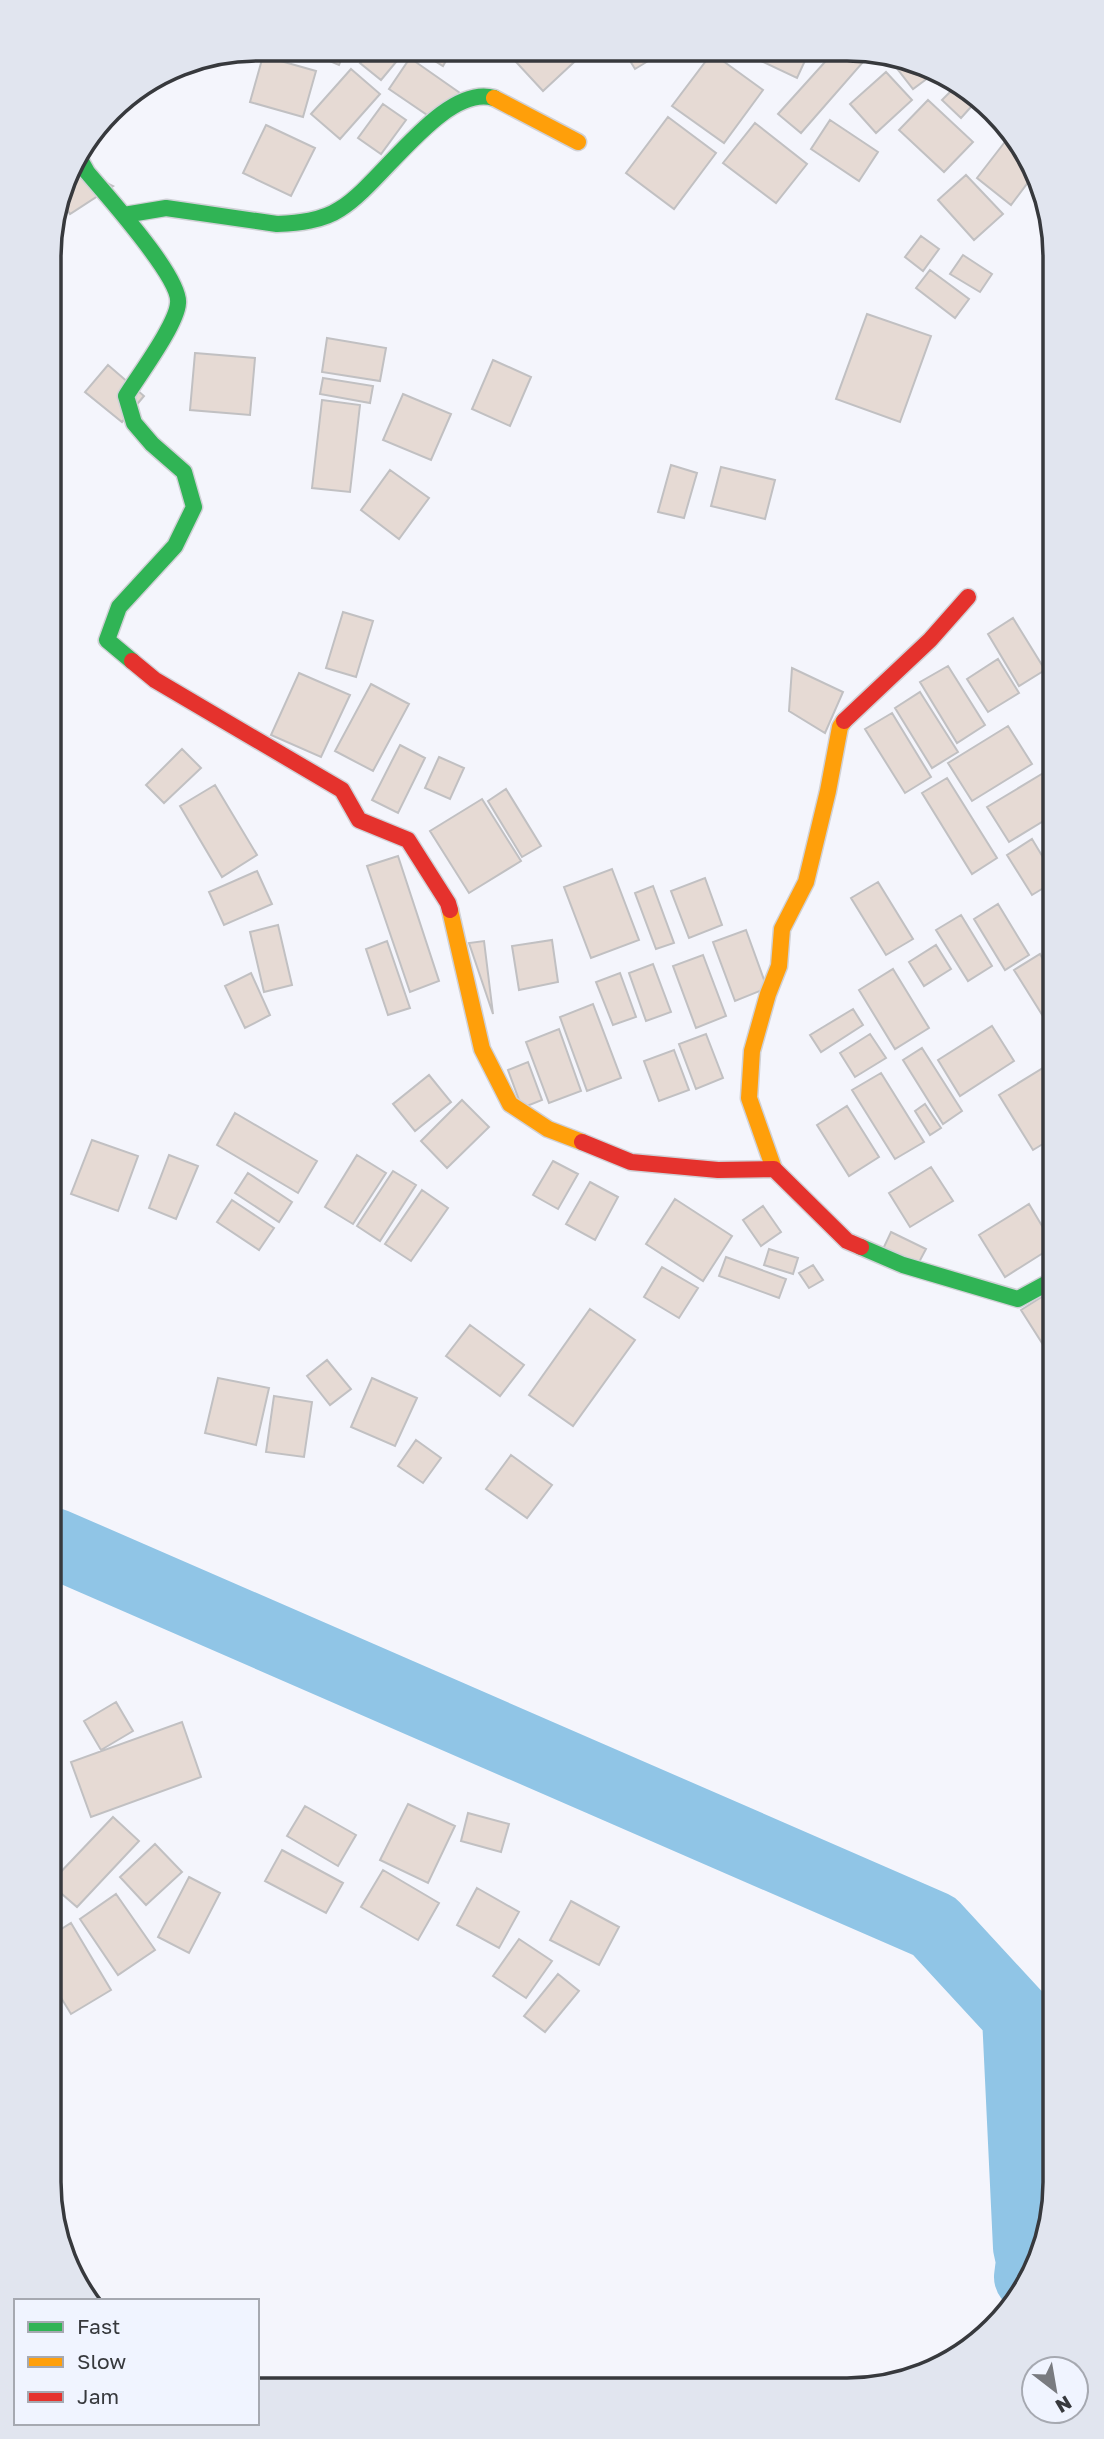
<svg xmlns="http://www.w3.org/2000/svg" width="1104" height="2439" viewBox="0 0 1104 2439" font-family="'Golos Text',sans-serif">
<rect width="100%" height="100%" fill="#f4f5fc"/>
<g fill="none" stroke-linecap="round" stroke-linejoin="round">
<path stroke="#90c5e6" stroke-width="70" d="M54 1543 934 1926 1017 2016 1028 2247 1031 2261 1029 2277"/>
</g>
<path fill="#e6dad4" stroke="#c1c0c2" stroke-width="2" d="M301 49 345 50 339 65Z
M371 50H406L381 80 360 63Z
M417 50H452L443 66Z
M506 51H586L543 91Z
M624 51 663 52 635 69Z
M765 52H809L797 78 761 61Z
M712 53 763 90 724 143 672 106Z
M833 53H854L864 61 801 133 778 114Z
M885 53H887L932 75 913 89Z
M263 56 316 71 303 117 250 102Z
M410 58 460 93 439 123 389 89Z
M351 69 380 94 340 139 311 114Z
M886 72 912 100 876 133 850 104Z
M955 87 979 98 961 118 942 100Z
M928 100 973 142 944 172 899 130Z
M383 104 406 120 381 154 358 138Z
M668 117 716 153 674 209 626 173Z
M830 120 878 152 859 181 811 149Z
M755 123 807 164 776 203 723 163Z
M266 125 315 148 291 196 243 173Z
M1011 134 1027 153 1035 173 1011 205 977 178Z
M71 165 113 186 70 214 61 200Z
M966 175 1003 214 974 240 938 200Z
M921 236 939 249 923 271 905 257Z
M963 255 992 274 980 292 950 274Z
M930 270 969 299 955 318 916 288Z
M867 314 931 336 900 422 836 399Z
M327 338 386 348 380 381 322 372Z
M195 353 255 358 250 415 190 410Z
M493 360 531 377 510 426 472 409Z
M108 365 144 396 122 422 85 392Z
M323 378 373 386 370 403 320 394Z
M403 394 451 414 431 460 383 440Z
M322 400 360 405 350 492 312 488Z
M671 465 697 473 684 518 658 512Z
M721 467 775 480 765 519 711 506Z
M390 470 429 498 399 539 361 510Z
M343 612 373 621 356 677 326 668Z
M1013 618 1045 670 1019 686 988 634Z
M998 659 1019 693 988 712 967 679Z
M948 666 985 725 957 743 920 682Z
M792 668 843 692 825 733 789 711Z
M299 673 350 695 321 757 271 735Z
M371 684 409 704 373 771 335 751Z
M920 692 958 752 932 768 895 708Z
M892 713 931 777 905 793 865 729Z
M1008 726 1032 764 972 801 948 763Z
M400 745 425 758 398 813 372 800Z
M182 749 201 768 164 803 146 785Z
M439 757 464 768 450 799 425 788Z
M1045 772 1050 779V817L1009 842 987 807Z
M947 778 997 858 972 874 922 793Z
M215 785 257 855 222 877 180 806Z
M506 789 541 846 522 857 488 801Z
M482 799 521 861 469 893 430 831Z
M1032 839 1050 869V884L1032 895 1007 855Z
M398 856 439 981 410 992 367 866Z
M612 869 639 940 591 958 564 887Z
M257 871 272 904 224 925 209 892Z
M705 878 722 925 689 938 671 891Z
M878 882 913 939 886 955 851 898Z
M653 886 674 943 656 949 635 893Z
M998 904 1029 955 1005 970 974 919Z
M961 915 992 966 968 981 936 930Z
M278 925 292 985 264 992 250 932Z
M746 930 767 988 735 1001 713 942Z
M552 940 558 982 519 990 512 946Z
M387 941 410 1008 388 1015 366 949Z
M484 941 493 1014 469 943Z
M936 945 951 969 924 986 909 962Z
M1040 954 1050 972 1051 1029 1014 970Z
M703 955 726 1016 696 1028 673 966Z
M653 964 671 1012 646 1021 629 973Z
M893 969 929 1028 895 1049 859 990Z
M251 973 270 1015 245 1028 225 986Z
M620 973 636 1017 613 1025 596 982Z
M593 1004 621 1078 587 1091 560 1017Z
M853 1009 863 1025 821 1052 810 1035Z
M992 1026 1014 1061 960 1096 938 1060Z
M559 1029 581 1091 549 1103 526 1042Z
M706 1034 723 1078 696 1089 679 1044Z
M870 1034 886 1058 855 1077 840 1053Z
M922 1048 962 1111 943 1124 903 1060Z
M674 1050 689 1090 659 1101 644 1061Z
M528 1062 542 1100 522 1108 508 1070Z
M1051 1063V1139L1033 1150 999 1095Z
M881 1073 924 1142 895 1159 852 1090Z
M429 1075 451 1102 415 1131 393 1104Z
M462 1100 489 1127 447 1168 421 1141Z
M925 1104 941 1128 930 1135 915 1111Z
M847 1106 879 1157 849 1176 817 1125Z
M235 1113 317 1161 298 1193 217 1145Z
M92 1140 138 1156 118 1211 71 1194Z
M169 1155 198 1166 176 1219 149 1208Z
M357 1155 386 1173 353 1224 325 1207Z
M553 1161 578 1174 558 1209 533 1195Z
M931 1167 953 1201 910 1227 889 1193Z
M393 1171 416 1185 380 1241 357 1226Z
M248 1173 292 1202 279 1222 235 1193Z
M590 1182 618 1197 595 1240 566 1224Z
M422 1190 448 1208 411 1261 385 1244Z
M675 1199 732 1236 703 1281 646 1244Z
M232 1200 274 1228 259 1250 217 1222Z
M1029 1204 1051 1241V1248L1005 1277 979 1235Z
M763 1206 781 1232 761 1246 743 1220Z
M891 1232 926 1249 917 1266 883 1249Z
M769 1249 798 1258 793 1274 764 1265Z
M726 1257 786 1279 779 1298 719 1276Z
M813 1265 823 1280 809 1288 799 1273Z
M662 1267 698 1288 679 1318 644 1297Z
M1051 1291 1052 1353 1049 1354 1021 1310Z
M590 1309 635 1340 573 1426 529 1395Z
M470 1325 524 1365 500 1396 446 1356Z
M327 1360 351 1389 330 1405 307 1376Z
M218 1378 269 1388 256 1445 205 1433Z
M372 1378 417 1398 395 1446 351 1427Z
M274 1396 312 1402 304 1457 266 1452Z
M416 1440 441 1458 423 1483 398 1466Z
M511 1455 552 1485 527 1518 486 1489Z
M116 1702 133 1731 101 1750 84 1721Z
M182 1722 201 1777 91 1817 71 1762Z
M408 1804 455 1826 428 1883 380 1860Z
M305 1806 356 1835 338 1866 287 1836Z
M468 1813 509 1824 501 1852 461 1841Z
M113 1817 139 1841 77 1907 55 1888V1878Z
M155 1844 182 1872 146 1905 120 1877Z
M282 1850 343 1883 326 1913 265 1881Z
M383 1870 439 1903 418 1940 361 1907Z
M189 1877 220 1893 189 1953 158 1937Z
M477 1888 519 1912 499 1948 457 1925Z
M116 1894 155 1950 118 1975 80 1919Z
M571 1901 619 1927 599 1965 550 1940Z
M71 1923 111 1990 71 2014 55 1988V1933Z
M519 1939 552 1961 526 1998 493 1976Z
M558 1974 579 1991 545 2032 524 2016Z"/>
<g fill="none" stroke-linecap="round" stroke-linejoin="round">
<defs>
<path id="fast" d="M78 156 87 172C106 195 181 277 178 303 177 324 139 375 126 396L134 423 152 444 184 472 194 507 175 546 119 607 107 640 132 661
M124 215 166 208 277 224C298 223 322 221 340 209 381 185 443 83 494 98
M861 1247 903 1265 1018 1299 1051 1281"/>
<path id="slow" d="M494 98 578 142
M450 910 482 1049 510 1104 548 1129 582 1142
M774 1169 749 1098 752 1051 768 994 779 966 782 929 806 882 828 791 840 727 844 721"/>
<path id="jam" d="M132 661 155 680 342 790 359 820 408 840 448 903 450 910
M844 721 930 640 968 597
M582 1142 631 1162 718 1170 774 1169 847 1241 861 1247"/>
</defs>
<use href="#fast" stroke="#d0d1d6" stroke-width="19"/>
<use href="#slow" stroke="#d0d1d6" stroke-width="19"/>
<use href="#jam" stroke="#d0d1d6" stroke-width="19"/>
<use href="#fast" stroke="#30b455" stroke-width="16"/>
<use href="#slow" stroke="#ff9f0a" stroke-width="16"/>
<use href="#jam" stroke="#e5322d" stroke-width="16"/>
</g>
<path d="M0 0H1104V2439H0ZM257 61H847A196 196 0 0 1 1043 257V2182A196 196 0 0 1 847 2378H257A196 196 0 0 1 61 2182V257A196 196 0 0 1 257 61Z" fill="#e1e5ef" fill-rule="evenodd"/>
<path fill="none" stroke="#37393d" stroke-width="3.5" d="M257 61H847A196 196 0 0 1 1043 257V2182A196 196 0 0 1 847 2378H257A196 196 0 0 1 61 2182V257A196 196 0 0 1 257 61Z"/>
<rect x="14" y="2299" width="245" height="126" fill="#f0f4ff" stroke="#a6a9b1" stroke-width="2"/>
<rect x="28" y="2322" width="35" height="10" fill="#30b455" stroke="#a6a9b1" stroke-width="2"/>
<text x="77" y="2334" font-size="21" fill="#37393d">Fast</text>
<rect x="28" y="2357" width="35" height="10" fill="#ff9f0a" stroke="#a6a9b1" stroke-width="2"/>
<text x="77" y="2369" font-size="21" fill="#37393d">Slow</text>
<rect x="28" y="2392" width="35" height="10" fill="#e5322d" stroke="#a6a9b1" stroke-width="2"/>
<text x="77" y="2404" font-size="21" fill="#37393d">Jam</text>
<g transform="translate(1055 2390) rotate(149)"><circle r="33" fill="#f0f4ff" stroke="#a6a9b1" stroke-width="2"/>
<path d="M0-5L12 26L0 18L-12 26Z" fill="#797b80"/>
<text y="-10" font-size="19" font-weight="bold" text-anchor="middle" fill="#37393d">N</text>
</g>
</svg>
